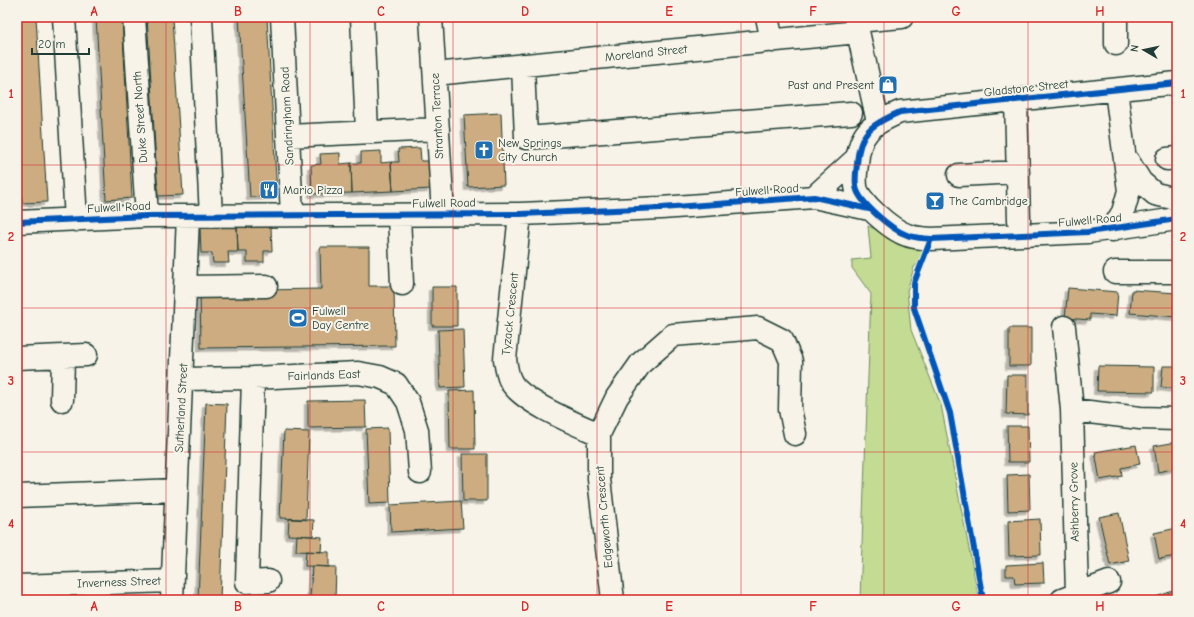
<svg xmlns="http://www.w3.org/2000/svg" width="1194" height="617" viewBox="0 0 1194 617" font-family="'Comic Neue',sans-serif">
<defs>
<filter id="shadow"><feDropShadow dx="-3.5" dy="3.5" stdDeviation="0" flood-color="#0004"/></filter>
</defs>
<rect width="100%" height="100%" fill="#f7f3e8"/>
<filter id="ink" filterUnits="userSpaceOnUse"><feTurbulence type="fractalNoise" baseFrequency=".025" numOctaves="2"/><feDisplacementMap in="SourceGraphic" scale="8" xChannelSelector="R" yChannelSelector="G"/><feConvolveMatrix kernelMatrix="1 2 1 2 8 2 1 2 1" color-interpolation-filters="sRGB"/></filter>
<g filter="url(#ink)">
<path fill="#c3db92" stroke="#718c63" d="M868 226C887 233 904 243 923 249L922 260 914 267 907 291 911 330 941 405 979 600H860L871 294 852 268V260L871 258Z"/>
<path fill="#ccac80" stroke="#1f3d34" filter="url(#shadow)" d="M17 17H36L47 202 22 203 17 124Z
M96 17H122L132 198 106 200Z
M147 17H172L183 195 158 196Z
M239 17H267L277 196 250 197Z
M501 113 504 185 468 187 464 115Z
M420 148 421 161H430L431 189 393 191 391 162H399L398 149Z
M381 151V163L391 162 393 191 352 193 351 163H361V152Z
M340 153V164L351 163 352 193 312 194 311 165 321 164 320 154Z
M237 227H271L272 251H264V262H247V252H238Z
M237 227 238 252H228L229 263H213L212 253H201L200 228Z
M320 247H369V286H394L395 346 201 348 200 291 321 289Z
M432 287H457V326H432Z
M1068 288 1118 292 1116 316 1090 314V320L1065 318Z
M1132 290 1177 293V317L1130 313Z
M1009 328H1031V366H1009Z
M463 329 465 387 440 388 438 330Z
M1098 366 1154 367V392L1097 391Z
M1163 366H1177V389L1161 387Z
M1007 375H1028V415L1006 414Z
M474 390 475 449H450L449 391Z
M365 400 366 427 308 428V401Z
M206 403 227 404 220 600H198Z
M1007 426H1028L1029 462H1008Z
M388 428 390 503 369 504 366 429Z
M284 431 309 432 306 519 280 518Z
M1177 442V468L1158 472 1154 446Z
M1136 445 1140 464 1121 468 1122 476 1100 480 1095 452Z
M462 454H487V501H463Z
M1029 474 1030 510 1008 511 1007 475Z
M461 501 463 528 391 532 390 505Z
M1119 513 1129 561 1110 565 1099 517Z
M289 519 314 520 313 536 288 535Z
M1040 519 1041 555 1009 556 1008 521Z
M1177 528V556L1159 559 1154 533Z
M297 535 322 537 321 552 296 551Z
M306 551 329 552V567L305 566Z
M1043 563 1044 583 1015 584 1014 576H1006V565Z
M312 566 336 567 335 600H310Z
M1173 591 1176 600H1147Z"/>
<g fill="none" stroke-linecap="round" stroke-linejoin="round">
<defs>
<path id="minor" d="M64 17 76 220
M134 17 147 216
M201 17 211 216
M282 17 292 215
M362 17 367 132
M431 17 443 214
M767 17 772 41
M1116 17V44
M855 18 878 122
M856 21 902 17
M523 65 526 138 851 113
M435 74 858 32
M1177 83 900 112C872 124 859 132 857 164 856 171 855 179 856 186 857 201 892 230 907 235 914 238 923 238 931 239L1088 232 1177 219
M1016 100 1019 220
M288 136 438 129
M1167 159 1177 158
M1128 161 1141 182 1155 194 1177 199
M959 175 1018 172
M814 197 857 158
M520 214 505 359C506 366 507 374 510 380 519 401 578 425 599 434
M399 215 402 284
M17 222 147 216 520 214 661 208 814 197 869 209
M1112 230 1123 212 1129 191 1116 90
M1115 272H1177
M186 287 266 286
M1064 327 1072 410 1077 594
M17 358 86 355
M253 378 247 582 268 581
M182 379 253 378 358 373 380 377 396 384 408 402 417 430 420 472
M62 400 63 357
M1072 410 1140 418 1177 419
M17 496 177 490
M17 586 172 581
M172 600 188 216
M613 600 599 479V434L617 397 641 363 673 335 758 328 782 340 791 361 790 409 795 434
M1062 600 1109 582"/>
</defs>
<use href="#minor" stroke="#1f3d34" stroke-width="25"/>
<use href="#minor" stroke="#f7f3e8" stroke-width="22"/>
<defs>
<path id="cycleway" d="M1177 83 900 112C872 124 859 132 857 164 856 171 855 179 856 186 857 201 892 230 907 235 914 238 923 238 931 239L1088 232 1177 219
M17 222 147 216 520 214 661 208 814 197 869 209
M931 239 914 283V308L950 413 983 600"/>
</defs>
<use href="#cycleway" stroke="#f7f3e8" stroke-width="8"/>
<use href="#cycleway" stroke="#0057b8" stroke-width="6"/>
</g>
</g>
<path fill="none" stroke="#d62828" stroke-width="1" stroke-opacity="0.55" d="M166 17V600M310 17V600M453 17V600M597 17V600M741 17V600M884 17V600M1028 17V600M17 165H1177M17 308H1177M17 452H1177"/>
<defs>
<symbol id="shop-square" viewBox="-11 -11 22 22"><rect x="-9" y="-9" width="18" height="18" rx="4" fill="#1f6fb2" stroke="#f7f3e8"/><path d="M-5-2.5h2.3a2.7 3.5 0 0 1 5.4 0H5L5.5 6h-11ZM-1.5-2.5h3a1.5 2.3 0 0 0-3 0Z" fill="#fff"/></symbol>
<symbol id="church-square" viewBox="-11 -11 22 22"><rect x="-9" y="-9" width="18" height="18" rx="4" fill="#1f6fb2" stroke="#f7f3e8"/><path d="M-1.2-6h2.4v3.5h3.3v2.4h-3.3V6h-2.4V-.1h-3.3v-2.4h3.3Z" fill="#fff"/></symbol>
<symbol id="restaurant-square" viewBox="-11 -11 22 22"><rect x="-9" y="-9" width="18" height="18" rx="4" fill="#1f6fb2" stroke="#f7f3e8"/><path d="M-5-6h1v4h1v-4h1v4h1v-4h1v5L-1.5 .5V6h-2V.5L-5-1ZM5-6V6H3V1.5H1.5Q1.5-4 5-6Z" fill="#fff"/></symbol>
<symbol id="bar-square" viewBox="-11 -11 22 22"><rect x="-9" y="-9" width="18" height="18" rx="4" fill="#1f6fb2" stroke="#f7f3e8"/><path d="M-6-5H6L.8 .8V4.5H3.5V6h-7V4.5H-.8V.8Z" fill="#fff"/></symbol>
<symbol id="stadium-square" viewBox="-11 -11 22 22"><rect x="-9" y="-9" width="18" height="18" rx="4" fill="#1f6fb2" stroke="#f7f3e8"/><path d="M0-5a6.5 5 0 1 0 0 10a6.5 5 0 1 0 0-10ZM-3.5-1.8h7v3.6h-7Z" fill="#fff"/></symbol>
</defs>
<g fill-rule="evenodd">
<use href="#shop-square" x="877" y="74" width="22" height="22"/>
<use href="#church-square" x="473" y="139" width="22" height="22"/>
<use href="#restaurant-square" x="258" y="179" width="22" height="22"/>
<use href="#bar-square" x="924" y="190" width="22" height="22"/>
<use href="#stadium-square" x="287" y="307" width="22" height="22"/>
</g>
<g text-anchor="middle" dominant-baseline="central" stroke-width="4" stroke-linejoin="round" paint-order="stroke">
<g font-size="12" fill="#1f3d34" stroke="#f7f3e8">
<text transform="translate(646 53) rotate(-6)">Moreland Street</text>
<text transform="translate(1026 88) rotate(-6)">Gladstone Street</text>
<text transform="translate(287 116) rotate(-93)">Sandringham Road</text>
<text transform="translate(437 116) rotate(-93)">Stranton Terrace</text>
<text transform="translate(140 117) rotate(-94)">Duke Street North</text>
<text transform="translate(767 190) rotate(-4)">Fulwell Road</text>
<text transform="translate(444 203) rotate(-1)">Fulwell Road</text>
<text transform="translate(119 207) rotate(-3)">Fulwell Road</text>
<text transform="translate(1090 220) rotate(-5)">Fulwell Road</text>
<text transform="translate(510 314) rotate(-84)">Tyzack Crescent</text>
<text transform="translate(324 375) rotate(-2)">Fairlands East</text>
<text transform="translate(181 408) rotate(-87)">Sutherland Street</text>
<text transform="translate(1074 502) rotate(-91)">Ashberry Grove</text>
<text transform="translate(604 517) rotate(-95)">Edgeworth Crescent</text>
<text transform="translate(119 582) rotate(-2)">Inverness Street</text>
</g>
<g font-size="12" fill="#1f3d34" stroke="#f7f3e8" text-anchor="start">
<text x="874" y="85" text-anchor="end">Past and Present</text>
<text x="498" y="143">New Springs<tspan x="498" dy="14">City Church</tspan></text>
<text x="283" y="190">Mario Pizza</text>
<text x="949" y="201">The Cambridge</text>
<text x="312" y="311">Fulwell<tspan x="312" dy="14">Day Centre</tspan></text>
</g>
</g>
<rect width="1194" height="617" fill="none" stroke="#f7f3e8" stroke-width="44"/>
<g transform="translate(1144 50) rotate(279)" stroke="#f7f3e8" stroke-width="3" paint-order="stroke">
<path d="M0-3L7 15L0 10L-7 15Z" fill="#1f3d34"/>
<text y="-6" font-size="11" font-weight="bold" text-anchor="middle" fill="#1f3d34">N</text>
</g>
<path d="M32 48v6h57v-6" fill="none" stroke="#1f3d34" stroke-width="2"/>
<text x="38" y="48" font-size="12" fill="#1f3d34" stroke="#f7f3e8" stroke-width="3" paint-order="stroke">20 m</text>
<rect x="22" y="22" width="1150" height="573" fill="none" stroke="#d62828" stroke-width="1.5"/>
<g font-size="13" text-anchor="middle" font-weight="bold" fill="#d62828">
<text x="94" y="16">A</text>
<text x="238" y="16">B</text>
<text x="381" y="16">C</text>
<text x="525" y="16">D</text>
<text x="669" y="16">E</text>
<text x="813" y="16">F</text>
<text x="956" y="16">G</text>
<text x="1100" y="16">H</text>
<text x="11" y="98">1</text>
<text x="1183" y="98">1</text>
<text x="11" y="241">2</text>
<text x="1183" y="241">2</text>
<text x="11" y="385">3</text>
<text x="1183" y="385">3</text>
<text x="11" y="528">4</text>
<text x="1183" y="528">4</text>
<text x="94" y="611">A</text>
<text x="238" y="611">B</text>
<text x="381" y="611">C</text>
<text x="525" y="611">D</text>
<text x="669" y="611">E</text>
<text x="813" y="611">F</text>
<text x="956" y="611">G</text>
<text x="1100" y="611">H</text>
</g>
</svg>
